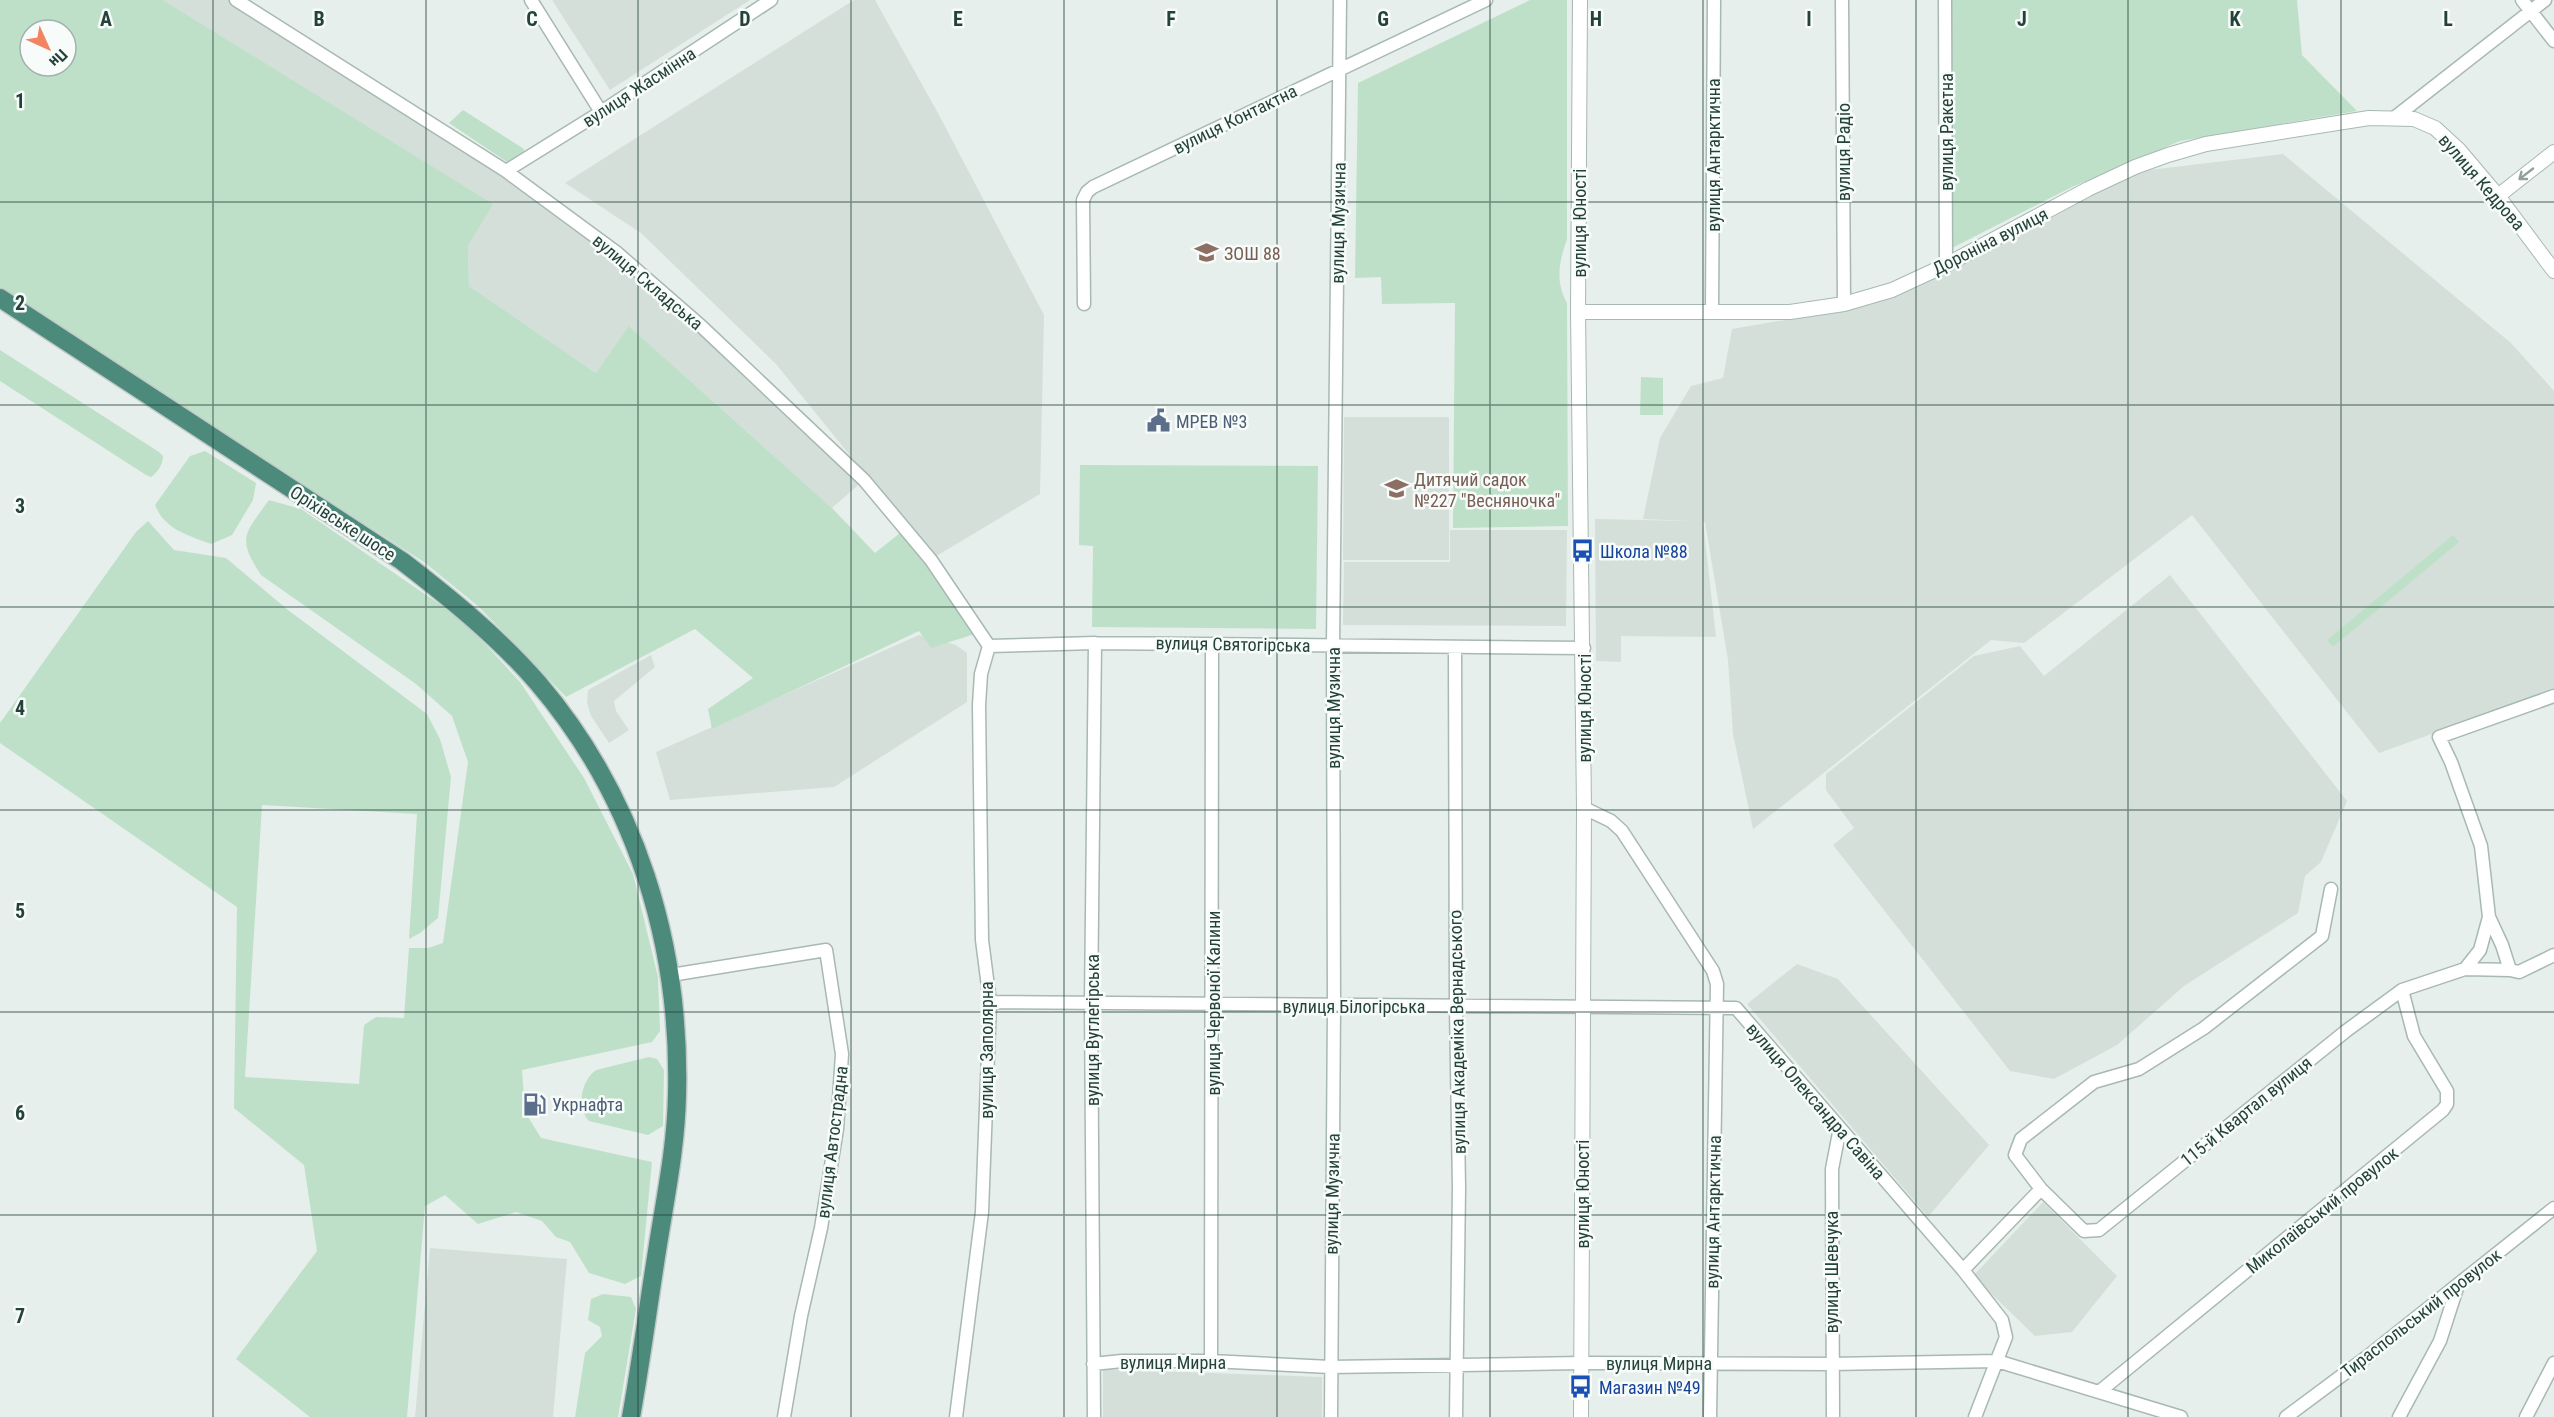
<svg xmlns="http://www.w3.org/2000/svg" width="2554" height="1417" viewBox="0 0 2554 1417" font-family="'Roboto Condensed',sans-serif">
<rect width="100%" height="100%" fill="#e6efeb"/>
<path fill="#d4dfda" d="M163 0H236L506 171 616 252 864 480 832 508 630 327 596 373 469 286 468 246 492 204Z
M552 0H750L610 90Z
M854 0H875L939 115 1044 315 1040 494 933 558 776 364 641 233 565 183Z
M2283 154 2511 343 2554 391V690L2379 753 2192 515 2024 643 1991 640 1753 829 1733 734 1728 660 1705 522H1703L1716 637 1621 636V662L1596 661 1595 519 1689 521 1643 519 1660 438 1691 386 1723 378 1732 329 1844 310 1893 295 2141 171Z
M1344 417H1449V560H1343Z
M1450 530H1567L1566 626 1343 625 1344 562H1450Z
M2170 575 2347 801 2321 862 2305 876 2298 913 2184 986 2117 1045 2054 1079 2010 1071 1833 845 1854 828 1826 790V774L1974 656 2020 646 2044 676Z
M919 635 956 645 967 653V702L834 787 670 800 656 752Z
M651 655 655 667 614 701 616 711 629 730 609 743 591 716 587 703 588 690Z
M1797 964 1838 979 1989 1145 1928 1217 1747 1004Z
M2043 1202 2117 1276 2072 1332 2035 1336 1973 1276Z
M430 1248 567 1259 553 1417H415Z
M1103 1369 1322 1377V1417H1103Z"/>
<path fill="#bfe0c8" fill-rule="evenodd" d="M0 0H163L493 204 468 246 469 286 596 373 629 326 832 508 875 553 905 529 981 632 931 648 919 631 712 729 708 709 753 678 695 629 566 697 479 607 424 562 0 290ZM30 30H66V66H30Z
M1530 0H1567V239C1559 262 1555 281 1567 303L1568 526 1453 528 1455 303 1382 304 1381 277 1355 278 1358 83Z
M1950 0H2297L2302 55 2357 111 2180 141 2072 187 1950 249Z
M463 110 524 149V151L507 162 449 123Z
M0 350 159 452 163 456C163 464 158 472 151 477L146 475 0 381Z
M1641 377 1663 378V415H1640Z
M205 451 256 483 253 500 232 535 211 544C188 535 165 530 155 505L190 456Z
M1080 465 1318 466 1316 629 1092 627 1093 546 1079 545Z
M269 500 301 509 464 621 520 682 584 778 633 874 658 977 660 1031 652 1042 522 1070 525 1112 541 1138 652 1162 641 1276 625 1284 589 1273 570 1242 556 1237 542 1221 516 1212 478 1224 445 1195 425 1206 407 1417H310L236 1359 317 1251 304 1165 234 1108 237 907 0 743V723L136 532 148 521 174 550 226 558 288 610 427 714 440 739 451 777 438 918 420 933 409 939 417 814 262 805 245 1077 359 1084 364 1025 376 1017 404 1018 409 948H428L443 943 468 762 452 716 416 684 261 575C236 537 245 534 269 500Z
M2453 535 2459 542 2333 647 2327 640Z
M649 1057 657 1059 664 1070 663 1126 648 1135 589 1121C576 1107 581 1081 596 1070Z
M603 1294 631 1297 636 1309 618 1417H575L585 1353 602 1336 600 1327 588 1320 591 1299Z"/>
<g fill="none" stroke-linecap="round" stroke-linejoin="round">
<defs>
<path id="minor" d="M236 0 506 171 616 252 701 326 864 480 931 560 989 646
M531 0 601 112
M1842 0 1844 304
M1945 0 1946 265
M2522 0 2554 41
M2394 118 2545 0
M506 171 601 112 771 0
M1084 304 1083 200 1087 192 1093 187 1486 0
M1712 311 1714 0
M989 646 1095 643 1584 648
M1455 647 1456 1006 1459 1188 1456 1417
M2554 696 2439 737 2451 762 2481 846 2489 917 2502 945 2510 970 2519 972 2554 955
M1584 808 1611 821 1622 831 1713 971 1717 984 1710 1417
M2331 889 2322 936 2204 1028 2139 1069 2094 1082 2021 1139 2015 1155 2041 1189 2084 1231 2099 1230 2346 1031 2402 990 2465 969 2510 970
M2465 969 2480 950 2489 917
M671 975 826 950 842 1054 837 1129 821 1228 801 1316 784 1417
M990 1002 1736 1008 1963 1270 2002 1320 2006 1337 1975 1417
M1963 1270 2041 1189
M1211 1361 1212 644
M1093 1364 1122 1361H1211L1330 1367 1581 1363 1831 1364 1997 1361 2181 1417
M2099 1392 2443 1110 2447 1104V1091L2414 1036 2402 990
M956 1417 982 1212 990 1002 982 940 979 705 981 674 989 646
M1094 1417 1091 1004 1095 643
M1331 1417 1334 1006 1333 645 1340 0
M1833 1417 1832 1169 1840 1128
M2286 1417 2368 1356 2554 1208
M2399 1417 2440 1341 2458 1285
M2526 1417 2554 1363"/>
<path id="tertiary" d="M1580 0 1578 312 1584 808 1581 1417
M2498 196 2554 152
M1578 312H1790L1844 304 1892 290 1946 265 2088 189 2135 167 2168 155 2206 144 2369 118 2414 119 2435 128 2459 150 2498 196 2554 271"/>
<path id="trunk" d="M0 298 402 561C450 598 498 637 538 683 636 798 681 945 677 1095 676 1148 665 1199 657 1251 648 1307 641 1362 631 1417"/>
</defs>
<use href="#minor" stroke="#a8b8b2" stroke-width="15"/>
<use href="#tertiary" stroke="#a8b8b2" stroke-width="16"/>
<use href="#trunk" stroke="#c2cac8" stroke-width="21"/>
<use href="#minor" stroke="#fff" stroke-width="12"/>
<use href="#tertiary" stroke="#fff" stroke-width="14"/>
<use href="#trunk" stroke="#4c8a7c" stroke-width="18"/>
</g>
<defs><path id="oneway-shaft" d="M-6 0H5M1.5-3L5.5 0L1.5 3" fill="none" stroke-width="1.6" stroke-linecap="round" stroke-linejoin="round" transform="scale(1.5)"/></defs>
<use stroke="#92a09c" href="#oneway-shaft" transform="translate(2526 174) rotate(142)"/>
<path fill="none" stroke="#24423a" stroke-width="1.5" stroke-opacity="0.55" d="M213 0V1417M426 0V1417M638 0V1417M851 0V1417M1064 0V1417M1277 0V1417M1490 0V1417M1703 0V1417M1916 0V1417M2128 0V1417M2341 0V1417M0 202H2554M0 405H2554M0 607H2554M0 810H2554M0 1012H2554M0 1215H2554"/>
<defs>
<symbol id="school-bare" viewBox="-9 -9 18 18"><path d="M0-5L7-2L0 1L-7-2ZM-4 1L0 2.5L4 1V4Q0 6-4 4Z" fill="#8d6e63" stroke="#f7fbf9" stroke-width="2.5" paint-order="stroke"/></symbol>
<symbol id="civic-bare" viewBox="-9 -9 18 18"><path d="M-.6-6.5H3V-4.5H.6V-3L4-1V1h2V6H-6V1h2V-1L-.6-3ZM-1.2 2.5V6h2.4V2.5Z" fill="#5c6f8a" stroke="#f7fbf9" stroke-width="2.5" paint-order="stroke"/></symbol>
<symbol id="bus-bare" viewBox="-9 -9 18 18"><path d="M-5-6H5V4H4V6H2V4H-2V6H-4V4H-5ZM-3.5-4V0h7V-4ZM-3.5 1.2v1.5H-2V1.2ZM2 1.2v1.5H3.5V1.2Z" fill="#1a4fb4" stroke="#f7fbf9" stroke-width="2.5" paint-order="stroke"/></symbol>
<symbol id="fuel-bare" viewBox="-9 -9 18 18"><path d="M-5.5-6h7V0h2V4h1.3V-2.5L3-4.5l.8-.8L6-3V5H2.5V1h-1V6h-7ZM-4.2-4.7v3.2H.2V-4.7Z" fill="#5c6f8a" stroke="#f7fbf9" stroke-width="2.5" paint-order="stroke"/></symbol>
</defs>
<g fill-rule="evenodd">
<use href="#school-bare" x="1190" y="236" width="33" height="33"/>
<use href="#civic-bare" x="1142" y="404" width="33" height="33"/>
<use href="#school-bare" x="1380" y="472" width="33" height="33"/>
<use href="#bus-bare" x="1566" y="534" width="33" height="33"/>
<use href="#fuel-bare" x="518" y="1088" width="33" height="33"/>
<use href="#bus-bare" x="1564" y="1370" width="33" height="33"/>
</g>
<g text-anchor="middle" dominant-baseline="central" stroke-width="5" stroke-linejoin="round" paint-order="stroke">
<g font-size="18" fill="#24423a" stroke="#f7fbf9">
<text transform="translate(639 87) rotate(-33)">вулиця Жасмінна</text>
<text transform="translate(1235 119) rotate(-26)">вулиця Контактна</text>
<text transform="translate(1946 132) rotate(-90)">вулиця Ракетна</text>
<text transform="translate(1843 152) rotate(-90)">вулиця Радіо</text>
<text transform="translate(1713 155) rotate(-90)">вулиця Антарктична</text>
<text transform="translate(2482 182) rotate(49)">вулиця Кедрова</text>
<text transform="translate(1338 223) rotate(-89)">вулиця Музична</text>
<text transform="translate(1579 223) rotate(-90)">вулиця Юності</text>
<text transform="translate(1990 241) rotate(-27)">Дороніна вулиця</text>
<text transform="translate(648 282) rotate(40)">вулиця Складська</text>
<text transform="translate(343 523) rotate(33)">Оріхівське шосе</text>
<text transform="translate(1233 644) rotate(1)">вулиця Святогірська</text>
<text transform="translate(1333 708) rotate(-90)">вулиця Музична</text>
<text transform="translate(1584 708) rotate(-90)">вулиця Юності</text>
<text transform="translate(1213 1003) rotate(-90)">вулиця Червоної Калини</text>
<text x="1354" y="1006">вулиця Білогірська</text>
<text transform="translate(1092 1030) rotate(-90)">вулиця Вуглегірська</text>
<text transform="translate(1457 1032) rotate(-91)">вулиця Академіка Вернадського</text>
<text transform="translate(986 1050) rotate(-90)">вулиця Заполярна</text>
<text transform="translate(1816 1101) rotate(49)">вулиця Олександра Савіна</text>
<text transform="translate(2246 1111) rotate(-39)">115-й Квартал вулиця</text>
<text transform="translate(832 1142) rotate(-83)">вулиця Автострадна</text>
<text transform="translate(1332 1194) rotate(-89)">вулиця Музична</text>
<text transform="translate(1582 1194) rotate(-90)">вулиця Юності</text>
<text transform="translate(2322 1210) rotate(-39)">Миколаївський провулок</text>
<text transform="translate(1713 1212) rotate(-89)">вулиця Антарктична</text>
<text transform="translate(1831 1272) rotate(-90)">вулиця Шевчука</text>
<text transform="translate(2421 1313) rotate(-38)">Тираспольський провулок</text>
<text x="1173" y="1362">вулиця Мирна</text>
<text x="1659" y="1363">вулиця Мирна</text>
</g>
<g font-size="18" fill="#785e54" stroke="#f7fbf9" text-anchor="start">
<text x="1224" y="253">ЗОШ 88</text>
<text x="1414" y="479">Дитячий садок<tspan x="1414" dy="21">№227 "Весняночка"</tspan></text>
</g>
<g font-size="18" fill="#4e5e75" stroke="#f7fbf9" text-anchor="start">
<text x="1176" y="421">МРЕВ №3</text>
<text x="552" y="1104">Укрнафта</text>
</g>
<g font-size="18" fill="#164399" stroke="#f7fbf9" text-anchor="start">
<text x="1600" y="551">Школа №88</text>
<text x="1599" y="1387">Магазин №49</text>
</g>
</g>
<g font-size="20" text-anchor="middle" font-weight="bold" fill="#24423a" stroke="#f7fbf9" stroke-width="5" stroke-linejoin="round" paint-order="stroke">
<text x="106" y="26">A</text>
<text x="319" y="26">B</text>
<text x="532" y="26">C</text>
<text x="745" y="26">D</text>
<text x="958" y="26">E</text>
<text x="1171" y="26">F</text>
<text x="1383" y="26">G</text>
<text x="1596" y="26">H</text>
<text x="1809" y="26">I</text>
<text x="2022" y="26">J</text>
<text x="2235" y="26">K</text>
<text x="2448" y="26">L</text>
<text x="20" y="108">1</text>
<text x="20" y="310">2</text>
<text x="20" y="513">3</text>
<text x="20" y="715">4</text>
<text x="20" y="918">5</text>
<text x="20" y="1120">6</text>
<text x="20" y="1323">7</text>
</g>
<g transform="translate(48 48) rotate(135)"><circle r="28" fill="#f7fbf9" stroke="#a3b1ad" stroke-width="1.5"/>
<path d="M0-4.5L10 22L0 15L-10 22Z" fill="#f4845f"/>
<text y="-9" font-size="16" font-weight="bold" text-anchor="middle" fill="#24423a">Пн</text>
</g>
</svg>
